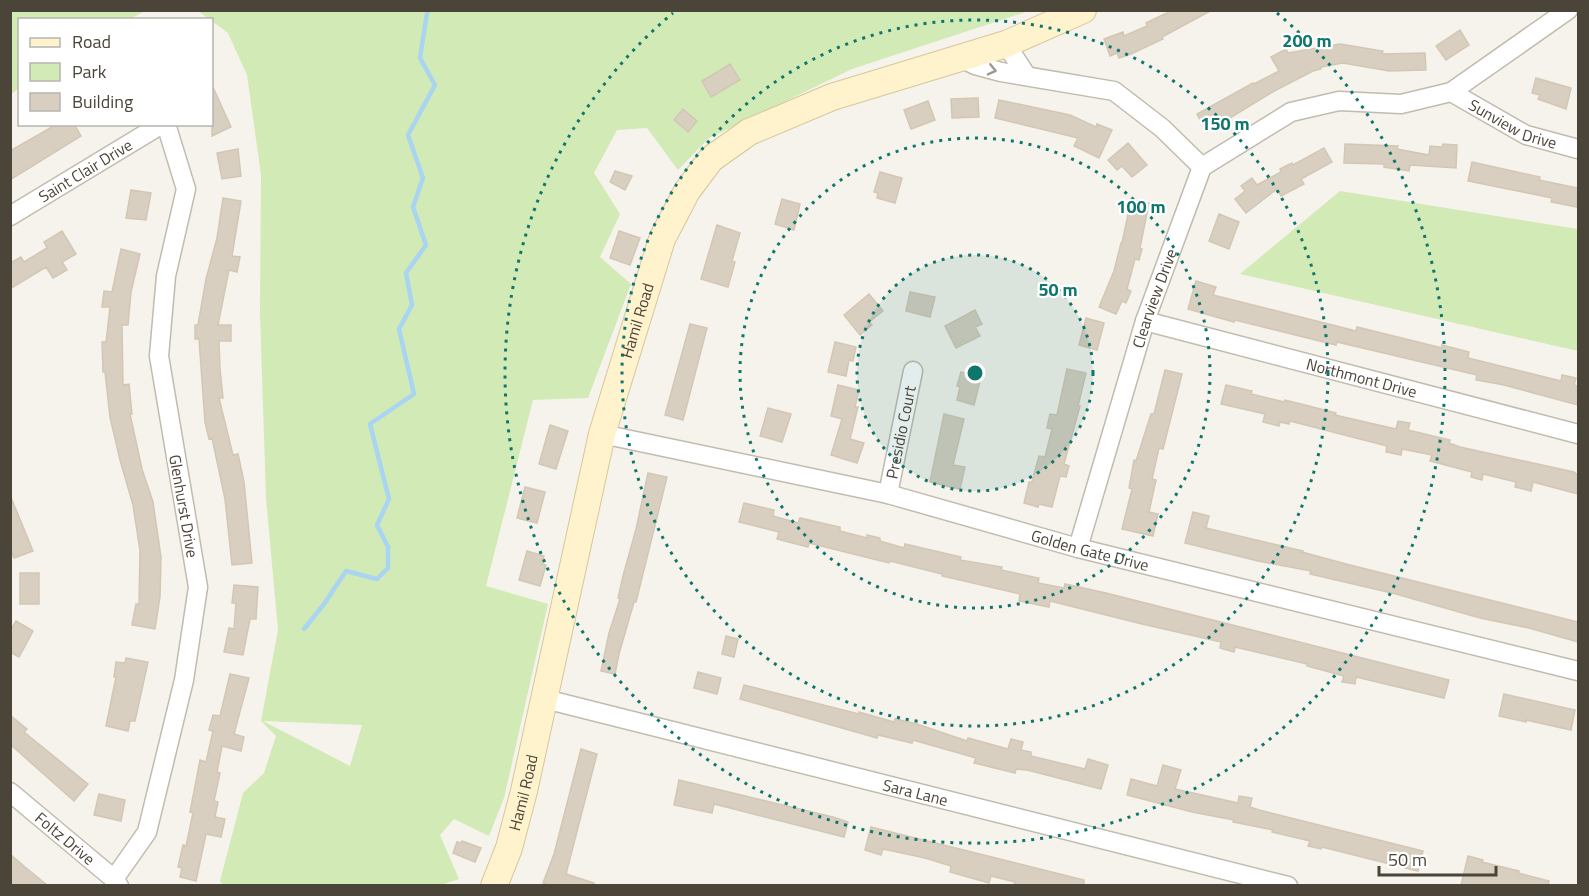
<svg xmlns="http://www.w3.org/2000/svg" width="1589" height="896" viewBox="0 0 1589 896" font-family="'Titillium Web',sans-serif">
<rect width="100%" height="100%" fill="#f6f3ec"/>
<path fill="#d2eab5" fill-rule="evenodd" d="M11 10 134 11H145L130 19 20 20 19 88 11 94Z
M198 11H1029L852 69 709 138 678 170 647 128 617 130 594 173 620 214 600 257 631 284 588 398 533 400 486 586 548 604 504 798 489 836 454 819 440 835 459 879 438 886H223L220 881 243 793 264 773 276 736 261 721 278 630 266 498 260 313 261 175 247 75 228 33ZM263 721 361 725H362L350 766Z
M1340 191 1578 229V351L1240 274Z"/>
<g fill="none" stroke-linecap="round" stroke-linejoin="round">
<path stroke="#a9d4f2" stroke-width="4.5" d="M304 629 324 604 346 571 377 579 388 568V547L377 525 389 499 370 424 414 394 399 329 412 305 406 273 426 245 413 207 423 178 408 135 435 85 420 58 427 13 429 10"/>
</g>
<path fill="#d8cfc1" stroke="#d3c7b4" stroke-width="1.5" d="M1173 10H1212L1162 37 1163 39 1131 54 1119 58 1117 53 1110 56 1104 39 1123 32 1124 36 1147 26 1146 23Z
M1460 30 1469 45 1446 60 1436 46Z
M1340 44 1383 51 1382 54 1425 53 1426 70 1389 71 1343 63 1321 67V69L1313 71 1276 90 1207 132 1197 114 1253 83 1254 84 1279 71 1271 57 1286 49 1288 53Z
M730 64 740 80 711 97 702 81Z
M1536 78 1571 88 1566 109 1538 99 1540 95 1532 93Z
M212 85 231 127 212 136Z
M978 98 979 117 952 118 951 99Z
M999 100 1070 115 1096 127 1097 124 1112 130 1099 158 1074 146 1078 138 995 118Z
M928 101 935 120 911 129 904 110Z
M683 109 697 121 688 132 674 120Z
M57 124H74L81 136 10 180V151Z
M1128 143 1147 165 1132 177 1122 166 1117 170 1108 160Z
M1345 144 1398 146 1397 149 1429 155 1430 146 1442 147 1443 144 1457 145 1456 168 1410 165 1409 171 1384 167V164L1344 163Z
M1324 148 1332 162 1301 179 1304 184 1281 196 1277 189 1246 213 1235 199 1245 191 1241 186 1252 178 1257 185 1281 172 1280 169 1292 163 1293 165Z
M238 149 241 176 222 179 217 153Z
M1472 162 1540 177 1539 180 1578 188 1577 207 1551 202 1552 198 1468 181Z
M615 171 632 176 625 190 610 182Z
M880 172 902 178 895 203 877 198 878 193 874 192Z
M131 190 151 193 146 220 126 218Z
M223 198 241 201 232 256 240 257 237 272 229 270 218 325H231V341H219L220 369 223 398H219L233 455 238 454 244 482 252 563 232 565 225 499 212 438 209 439 205 422 199 339H195V325H198L206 279 217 238Z
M782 199 800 204 794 230 775 224Z
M1131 200 1149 203 1140 248 1142 249 1139 260 1135 259 1127 289 1131 291 1126 303 1122 301 1116 314 1099 307 1114 271 1121 243H1122Z
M1219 214 1239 222 1229 249 1209 241Z
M717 225 740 233 732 261 735 262 728 287 701 279Z
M62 231 76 254 62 262 67 270 53 278 46 267 10 289V263L21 257 24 262 47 248 44 242Z
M619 231 640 238 630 265 610 258Z
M121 249 140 254 131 292 128 325H122L123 385 129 384 132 414H130L142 469 153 502 161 557 160 597 155 629 132 625 136 604H139L140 551 133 505 120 460 110 417 105 372H103L102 342H106L110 307H102L104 291 112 292Z
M1196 281 1216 287 1213 295 1273 310 1356 331 1357 327 1442 348V345L1469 352 1468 358 1561 381 1562 375 1576 378 1574 385 1578 386V405L1504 385 1476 380 1477 375 1337 342 1336 345 1235 320 1234 322 1188 309Z
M910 292 935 297 930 317 906 311Z
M869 294 883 311 869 322 872 325 860 335 844 315Z
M975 310 982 324 975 327 980 336 956 348 945 326Z
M1086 318 1104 323 1097 350 1079 345Z
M690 324 707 328 683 420 665 415Z
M835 342 856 347 853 361 849 360 846 376 828 372Z
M1067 369 1086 373 1078 406H1080L1064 464 1069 466 1066 477 1060 476 1052 507 1039 504 1038 507 1024 503 1029 482H1032L1039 456 1045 457 1052 429 1047 428 1050 414 1057 415Z
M1165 370 1182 374 1163 449 1159 448 1152 479 1156 480 1149 512 1158 514 1153 536 1122 529 1132 489 1129 488 1134 460 1136 461 1151 414H1154Z
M961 372 981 377 974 405 957 400 960 387 957 386Z
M838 385 859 390 855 407H858L850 439 864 443 857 463 831 455 842 419 831 416Z
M1226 385 1252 391 1251 394 1284 402 1285 400 1305 405 1336 413 1335 415 1396 429 1398 421 1410 423 1408 430 1450 440 1449 443 1460 447 1574 472 1578 475V494L1533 482 1531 491 1515 487 1516 482 1483 474 1482 480 1471 477 1472 472 1430 461 1432 455 1402 449 1401 455 1386 452 1387 446 1290 421 1289 424 1280 422 1279 426 1263 422 1265 414 1221 404Z
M768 408 791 414 782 442 760 436Z
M944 414 964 419 953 465 965 467 960 489 930 482Z
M550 425 568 431 556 469 539 464Z
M648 473 667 477 636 602H634L619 654 615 674 601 671 609 633 620 599 618 598 623 576 636 529Z
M525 487 545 492 537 523 517 518Z
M10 495 33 551 14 558 10 548Z
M744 503 774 510 773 516 798 523 800 518 826 524 840 527V531L867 538V535L880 538V541L904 548 905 544 961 557 960 560 1002 567 1001 570 1039 578 1038 583 1064 588 1065 584 1106 593 1449 680 1444 698 1356 677 1355 684 1342 682 1344 676 1307 666V664L1235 647 1234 652 1220 648 1221 642 1142 624 1050 601 1049 607 1019 601 1020 594 942 576V574L890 561 889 563 809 543 808 547 777 539 779 532 739 522Z
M1193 512 1209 516 1206 528 1303 551 1302 552 1346 564 1578 622V642L1529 628 1480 618 1396 594 1310 574 1311 571 1258 561 1185 543Z
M527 551 544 556 542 564 546 565 540 586 519 580Z
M20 573H39V604H20Z
M234 585 258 587 256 619H250L243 655 224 652 229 628 234 629 236 603H232Z
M16 621 33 631 19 657 10 652V631Z
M726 636 738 639 734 657 722 654Z
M126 658 148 662 135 721H130L128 731 106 726 116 677H114L116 662 125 663Z
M698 672 721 678 717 694 694 688Z
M230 674 249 678 234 734 244 737 241 751 222 746 217 772 220 773 214 801 218 802 215 817 225 819 221 837 206 834 196 881 180 877 182 868 178 867 183 845 186 846 193 813 190 812 200 760 206 762 213 731 209 730 213 715 220 716Z
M744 685 859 714V712L894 722 895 719 917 724 967 741 968 738 1008 749 1011 739 1023 742 1021 750 1031 752V756L1085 769 1088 759 1108 765 1101 789 1027 770 1016 769 1015 773 974 763 976 758 913 740 912 743 878 735 877 738 740 699Z
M1504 694 1575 710 1571 730 1526 720V722L1499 716Z
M10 715 27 729 24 732 88 784 74 801 12 746 10 748Z
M581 749 597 754 566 874 594 883V885H550L543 883 554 854Z
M1163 765 1181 770 1175 789 1238 803 1239 796 1252 798 1250 807 1259 810 1423 851 1418 871 1322 847 1321 849 1308 846 1310 841 1272 832 1273 830 1233 822 1234 820 1192 812 1127 795 1131 779 1157 786Z
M679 780 833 817 848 822 844 837 714 804 712 813 674 805Z
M99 794 125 800 121 821 94 815Z
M871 827 1084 880V885H1014L1015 882 991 876 989 883 950 872 951 866 925 858 883 849 881 855 865 850Z
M462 841 481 848 475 862 453 853 457 842 461 843Z
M10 854 25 867 47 885H10Z
M1468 856 1483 860 1482 862 1519 871 1518 873 1549 881 1548 885H1461Z"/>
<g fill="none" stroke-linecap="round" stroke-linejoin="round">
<defs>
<g id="street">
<path d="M1006 44 1026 75"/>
<path d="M961 58 975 65 1001 72 1114 91 1162 128 1202 167"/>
<path id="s1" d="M1451 92 1526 135 1578 149"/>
<path id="s2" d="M10 216 162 124"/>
<path id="s3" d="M1145 321 1578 434"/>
<path id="s4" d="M602 434 888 494 1078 548 1578 671"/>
<path id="s5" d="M888 494 913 371"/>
<path id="s6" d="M1078 548 1145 321 1202 167 1291 112 1339 101 1401 104 1451 92 1568 10"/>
<path id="s7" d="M545 699 1288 886"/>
<path id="s8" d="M10 792 114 879 119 886"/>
<path d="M114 879 147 832 184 680 198 587 159 356 166 276 186 189 166 124"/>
</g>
<g id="secondary">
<path id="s9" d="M494 886 509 848 524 791 602 434 662 239 687 191 711 159 749 132 832 97 1006 44 1083 10"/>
</g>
</defs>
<use href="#street" stroke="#c2bbae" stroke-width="21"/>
<use href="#secondary" stroke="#d6c79b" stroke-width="28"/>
<use href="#street" stroke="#fff" stroke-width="18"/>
<use href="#secondary" stroke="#fff3cd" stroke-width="26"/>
</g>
<defs><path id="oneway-chevron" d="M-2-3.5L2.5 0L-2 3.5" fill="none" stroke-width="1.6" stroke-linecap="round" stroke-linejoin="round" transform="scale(1.5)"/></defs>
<use stroke="#9c9892" href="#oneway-chevron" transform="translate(992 70) rotate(13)"/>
<circle cx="975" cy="373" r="118" fill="#0f766e" fill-opacity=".12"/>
<g fill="none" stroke="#0f766e" stroke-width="3" stroke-dasharray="3 6">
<circle cx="975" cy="373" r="118"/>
<circle cx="975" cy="373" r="235"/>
<circle cx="975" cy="373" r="353"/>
<path d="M1277 13A470 470 0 1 1 673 13"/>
</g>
<g text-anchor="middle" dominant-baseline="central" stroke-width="4.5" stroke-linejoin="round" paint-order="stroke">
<g font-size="16" fill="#4b4439" stroke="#fff">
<text stroke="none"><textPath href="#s1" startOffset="70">Sunview Drive</textPath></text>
<text stroke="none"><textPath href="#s2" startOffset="88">Saint Clair Drive</textPath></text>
<text stroke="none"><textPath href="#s6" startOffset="261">Clearview Drive</textPath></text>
<text stroke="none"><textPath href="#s9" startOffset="584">Hamil Road</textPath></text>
<text stroke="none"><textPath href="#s3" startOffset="224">Northmont Drive</textPath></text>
<text stroke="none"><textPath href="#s5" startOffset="63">Presidio Court</textPath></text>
<text transform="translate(184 506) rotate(80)">Glenhurst Drive</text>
<text stroke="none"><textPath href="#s4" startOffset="502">Golden Gate Drive</textPath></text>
<text stroke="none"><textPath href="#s7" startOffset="382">Sara Lane</textPath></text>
<text stroke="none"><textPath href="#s9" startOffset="98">Hamil Road</textPath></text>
<text stroke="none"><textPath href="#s8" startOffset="72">Foltz Drive</textPath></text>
</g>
</g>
<circle cx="975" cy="373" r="9" fill="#0f766e" stroke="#fff" stroke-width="3"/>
<g font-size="18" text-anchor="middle" font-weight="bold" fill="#0f766e" stroke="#fff" stroke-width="4.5" stroke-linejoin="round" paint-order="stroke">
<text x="1307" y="47">200 m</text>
<text x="1225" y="130">150 m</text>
<text x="1141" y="213">100 m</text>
<text x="1058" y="296">50 m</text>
</g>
<rect width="1589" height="896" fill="none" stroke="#4b4439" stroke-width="24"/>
<rect x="18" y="18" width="195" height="108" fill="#ffffff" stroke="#b7b4b0" stroke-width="1.5"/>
<rect x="30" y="38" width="30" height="9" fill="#fff3cd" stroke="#b7b4b0" stroke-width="1.5"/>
<text x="72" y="48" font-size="18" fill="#4b4439">Road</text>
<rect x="30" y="63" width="30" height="18" fill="#d2eab5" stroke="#b7b4b0" stroke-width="1.5"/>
<text x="72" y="78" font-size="18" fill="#4b4439">Park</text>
<rect x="30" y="93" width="30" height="18" fill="#d8cfc1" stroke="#b7b4b0" stroke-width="1.5"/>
<text x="72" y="108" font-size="18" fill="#4b4439">Building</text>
<path d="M1379 866v9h117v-9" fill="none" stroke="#4b4439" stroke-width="3"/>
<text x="1388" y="866" font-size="18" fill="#4b4439" stroke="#ffffff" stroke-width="4.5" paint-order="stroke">50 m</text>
</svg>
